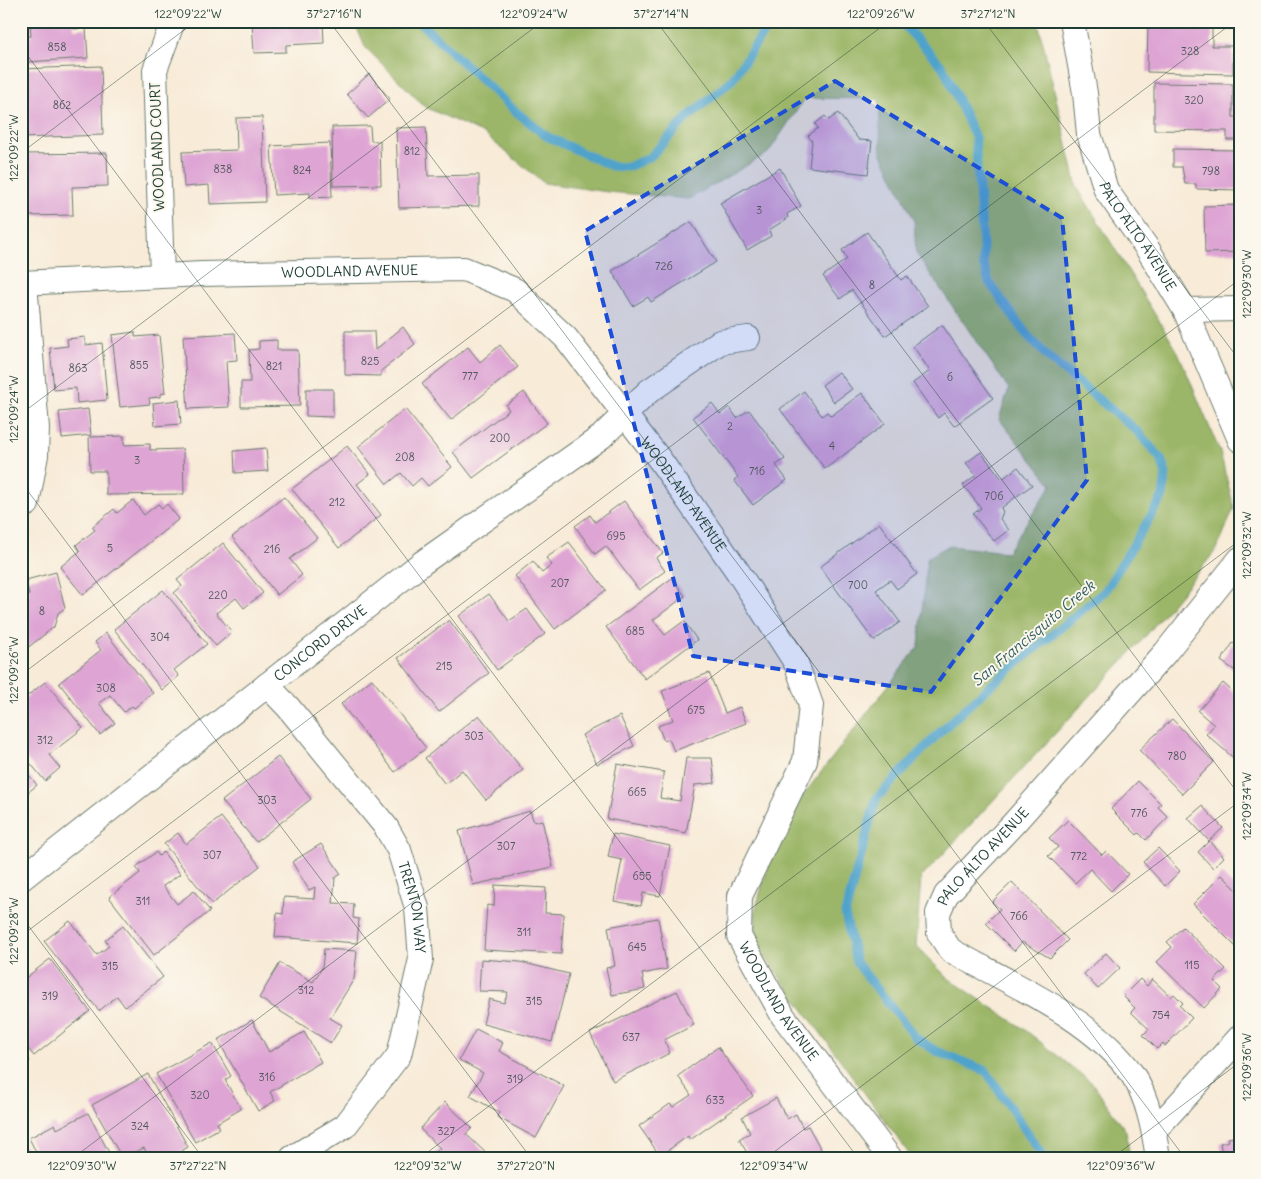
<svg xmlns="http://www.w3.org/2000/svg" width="1261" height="1179" viewBox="0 0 1261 1179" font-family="Delius,sans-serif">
<rect width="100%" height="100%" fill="#fbf7ec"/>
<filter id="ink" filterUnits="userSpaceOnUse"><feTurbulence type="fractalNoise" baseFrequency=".02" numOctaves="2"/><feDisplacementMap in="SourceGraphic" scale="10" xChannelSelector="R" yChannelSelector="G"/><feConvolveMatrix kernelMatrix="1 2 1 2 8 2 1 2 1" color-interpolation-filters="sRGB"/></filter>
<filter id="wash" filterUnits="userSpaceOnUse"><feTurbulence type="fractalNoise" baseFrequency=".0096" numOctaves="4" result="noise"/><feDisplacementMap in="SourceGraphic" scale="20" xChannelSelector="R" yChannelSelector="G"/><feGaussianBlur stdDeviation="1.12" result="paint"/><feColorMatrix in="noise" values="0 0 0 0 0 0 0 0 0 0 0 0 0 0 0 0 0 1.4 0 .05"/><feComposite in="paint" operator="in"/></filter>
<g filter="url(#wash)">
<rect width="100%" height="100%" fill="#f8ebd8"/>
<path fill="#9bb667" stroke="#5d7a4e" d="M354 21H1034L1039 26 1077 187 1178 352 1220 452 1234 508 1217 549 1145 637 921 878 916 946 948 978 1024 1029 1092 1083 1126 1131 1130 1158H912L757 946 755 911 768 865 801 798 919 646 927 558 948 546 1007 552 1052 485 999 419 1009 389 916 253 914 220 881 152 879 99 805 98 768 153 689 199 608 192 544 183 484 134 425 107 365 47Z"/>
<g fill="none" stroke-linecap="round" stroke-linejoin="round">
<path stroke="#50a3cb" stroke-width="9" d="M418 21 514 110 546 136 611 166 628 167 650 157 688 117 732 80 771 21
M900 21 943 67 975 137 983 245V263L989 282 1027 335 1051 360 1137 431 1161 459 1166 474 1163 496 1105 591 991 685 940 732 876 799 845 914 856 962 916 1038 936 1051 986 1071 1044 1158"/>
</g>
<g id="blocks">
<path fill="#dea5d4" d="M30 21H74V29L86 28 88 58 27 62 26 37 31 36Z
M252 21H323L324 43 286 45V52L254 53Z
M1221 21H1240V29H1221Z
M1148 22 1212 24V46H1233V74L1147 72Z
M101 66 103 135 21 138V69Z
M369 74 390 99 368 118 347 94Z
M1154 83 1233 84V117H1240V140H1227V131L1154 130Z
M838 113 859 140 872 141 868 174 809 167 812 141 808 136 818 128 815 124 825 116 829 120Z
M262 117 265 202 210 204 209 185 184 187 182 152 237 150 236 118Z
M370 126 371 141H380L381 185 333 186 332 127Z
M426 127 428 176 479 175V206L399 208 396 128Z
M330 143 332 197 310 198V193L274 195 271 146Z
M1173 149 1240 150V190L1196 189V184H1185L1182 167H1173Z
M107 153 108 186 72 187 73 215 27 216 26 177H21V154Z
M780 168 801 206 787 214 788 218 769 230 771 236 747 250 720 203Z
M1240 205V252L1205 253 1204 206Z
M691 222 716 262 651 302 648 297 633 306 612 271Z
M867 232 901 280 907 276 928 306 885 336 852 290 840 299 823 276 847 259 842 250Z
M942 325 993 398 954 426 944 413 938 418 913 383 930 371 913 346Z
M403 327 415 344 381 371V376L345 375V331H374L375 350Z
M135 332V337L159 335 165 393 160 394V397L149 398 150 404 120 407 112 335Z
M235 333 237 360 226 361 229 407 188 409 183 336Z
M85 337 86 345 102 343 107 400 77 403 76 388 54 390 50 348 68 346 67 339Z
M277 340V350H298L300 406 241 407V382H250L249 350 259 349V341Z
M500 345 518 367 451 420 422 384 468 347 480 362Z
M839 372 852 389 834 402 822 385Z
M306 389H333V417L306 416Z
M804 391 822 416 827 412 831 416 862 393 885 424 825 469 780 409Z
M524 392 547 423 473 478 453 452 509 410 506 405Z
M179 400 181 424 155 426 153 403Z
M712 403 720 414 729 407 737 418 749 410 785 459 776 465 787 480 753 505 734 480 738 477 693 417Z
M88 409 91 435 62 438 59 412Z
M405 409 452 467 428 486 421 478 412 486 401 473 387 484 358 447Z
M124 436V445L150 444V450L183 449 184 494 106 495V471H90L89 437Z
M347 446 370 474 357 484 381 515 339 548 292 489Z
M266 448 268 471 235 473 234 451Z
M981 452 1002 479 1018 467 1032 485 1001 508 1003 512 1000 519 1009 530 994 541 973 514 981 508 963 485 976 475 966 463Z
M284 497 317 538 290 559 302 575 277 595 232 537Z
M133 500 144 515 158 504 162 508 167 504 179 519 83 595 60 567 80 551 76 545 95 530 92 527 114 509 117 513Z
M624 501 663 553 656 558 665 571 639 590 606 546 595 554 575 526 590 515 595 522Z
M879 523 917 574 897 589 890 580 876 590 900 622 874 641 820 567Z
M569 542 606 590 555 629 515 576 533 561 542 573 552 565 546 558Z
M223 543 263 593 244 608 236 598 216 613 232 632 216 646 174 593 182 586 177 580Z
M56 572 65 608 58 613 54 627 21 653V601L29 595 26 580Z
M672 578 685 596 653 620 665 635 684 621 697 640 645 679 606 627Z
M163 590 207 644 174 670 179 676 162 690 114 629Z
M489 594 509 621 527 609 545 634 497 670 459 616Z
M449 620 489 673 439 712 398 658Z
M106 633 153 693 134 708 132 706 124 712 110 695 99 703 115 723 100 735 59 683 101 650 95 642Z
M1233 643 1240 648V674L1221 661Z
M709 673 725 713 740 707 746 723 674 751 669 739 664 741 658 726 673 720 662 691Z
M372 679 426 748 395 772 341 704Z
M45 682 83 728 49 755 60 768 45 781 21 752V701Z
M1223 683 1240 698V760L1238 762 1206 734 1214 725 1198 711Z
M479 715 523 770 486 800 462 770 445 784 425 758Z
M620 716 634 746 597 764 582 735Z
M1172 719 1214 762 1182 794 1139 750Z
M278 757 311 799 256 842 222 801Z
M686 758H712L715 783 695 785 686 833 607 819 617 764 664 772 660 798 680 801Z
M21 765 37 785 21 798Z
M1138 781 1161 804 1158 807 1168 817 1146 840 1139 833 1137 835 1111 809Z
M1202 806 1223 828 1209 841 1224 857 1213 868 1198 852 1209 841 1188 818Z
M530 811 534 822 542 820 553 867 473 885 459 831Z
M221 817 260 866 212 904 164 844 178 833 186 844Z
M1068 820 1102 855 1106 851 1128 874 1111 891 1090 869 1075 883 1048 856 1058 847 1049 838Z
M613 834 670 846 660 896 643 893 641 906 614 901 622 860 608 857Z
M321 844 341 874 335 878 333 903 354 904 353 918 359 919 357 943 275 937 277 913 283 914 284 897 314 899 315 887 309 890 292 862Z
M1158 848 1180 871 1165 886 1143 862Z
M156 852 159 856 163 852 180 874 163 886 177 904 194 891 210 911 154 955 109 897 140 873 136 867Z
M1222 875 1240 893V951L1193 904Z
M1012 882 1068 940 1050 958 1022 942 1014 951 986 923 1000 909 992 902Z
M495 885 546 888 545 913 564 914 561 954 484 950 487 905 494 906Z
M658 918 667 969 642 974 645 989 612 995 606 968 615 966 608 927Z
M70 921 97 955 109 946 105 940 123 926 163 977 125 1007 117 996 99 1011 44 941Z
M1183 927 1226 969 1214 981 1222 989 1204 1008 1157 962 1172 947 1167 942Z
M324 949 357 951 354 979 330 1018 342 1025 331 1043 259 998 280 963 313 982 322 968Z
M1106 953 1120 968 1098 989 1084 974Z
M50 959 90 1011 34 1056 21 1040V977L23 980Z
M481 959 520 962 569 974 552 1042 483 1024 489 999 504 1003 508 992 479 991Z
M1140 979 1147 986 1152 979 1171 997 1174 994 1183 1003 1180 1006 1192 1018 1165 1046 1163 1043 1157 1049 1143 1035 1149 1029 1131 1012 1135 1008 1123 996Z
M677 991 694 1025 664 1040 670 1053 613 1081 590 1033Z
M252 1020 269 1052 304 1032 321 1062 270 1092 275 1101 258 1111 218 1040Z
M476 1029 503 1043 499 1051 564 1086 536 1138 497 1117 499 1112 470 1096 483 1073 459 1060Z
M212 1043 231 1076 225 1080 241 1109 217 1123 220 1128 195 1142 156 1074Z
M718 1047 753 1096 690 1140 688 1136 660 1156 639 1126 670 1104 673 1107 691 1095 678 1076Z
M21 1050 30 1061 21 1068Z
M148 1074 188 1147 170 1158H150L144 1148 122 1158 92 1105Z
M776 1098 787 1119 796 1114 803 1128 808 1126 823 1153 814 1158H750L739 1139 750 1133 742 1117Z
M445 1102 472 1128 466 1134 491 1158H430L440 1148 420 1129Z
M88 1113 112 1158H39L29 1138 55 1124 57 1129Z
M1240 1136V1158H1223L1220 1143 1229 1141 1228 1138Z
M23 1144 31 1158H21V1145Z"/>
</g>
</g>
<g filter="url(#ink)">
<use href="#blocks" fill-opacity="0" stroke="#6b7a6d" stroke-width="1"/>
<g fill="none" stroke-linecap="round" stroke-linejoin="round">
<defs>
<g id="minor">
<path id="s1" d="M1072 21 1085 93 1089 134 1106 190 1147 248 1185 310 1240 440"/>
<path d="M162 275 155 70 173 21"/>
<path id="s2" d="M21 283 202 274 464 269 515 290 566 338 660 460 738 572 796 663 811 705 805 761 740 896 739 936 783 1016 890 1158"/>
<path d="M25 283 37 428 36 455 27 504"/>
<path d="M1185 310 1240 309"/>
<path id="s3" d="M267 685 288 707 386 827 399 850 417 908 421 959 399 1055 345 1126 292 1158"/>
<path id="s4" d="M21 879 422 563 601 437 649 391 720 342 748 338"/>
<path d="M1154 1131 1240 1037"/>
<path id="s5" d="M1158 1158C1154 1131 1148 1097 1132 1074 1093 1018 1009 983 950 950L939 933 938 913 946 895 1014 823 1165 653 1240 559"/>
</g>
</defs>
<use href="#minor" stroke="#6b7a6d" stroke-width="26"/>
<use href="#minor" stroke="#fff" stroke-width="24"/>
</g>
</g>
<path fill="#1d4ed8" fill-opacity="0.2" stroke="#1d4ed8" stroke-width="4" stroke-dasharray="10 6" stroke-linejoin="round" d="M835 81 1062 218 1087 480 931 692 693 656 585 231Z"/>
<path fill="none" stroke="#1f3d34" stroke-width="1" stroke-opacity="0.45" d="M329 21 1185 1158M656 21 1240 796M984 21 1240 361M21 47 858 1158M21 153 196 21M21 414 543 21M21 482 531 1158M21 675 889 21M21 916 203 1158M21 936 1235 21M73 1158 1240 279M420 1158 1240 540M766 1158 1240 801M1112 1158 1240 1062"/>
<g text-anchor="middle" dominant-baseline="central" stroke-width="4" stroke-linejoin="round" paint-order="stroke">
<g font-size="11" fill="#4f575c">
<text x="57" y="47">858</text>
<text x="1190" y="51">328</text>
<text x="1194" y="100">320</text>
<text x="62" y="105">862</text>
<text x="412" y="151">812</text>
<text x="223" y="169">838</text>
<text x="302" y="170">824</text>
<text x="1211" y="171">798</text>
<text x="759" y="210">3</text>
<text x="664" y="266">726</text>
<text x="872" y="285">8</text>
<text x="370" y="361">825</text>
<text x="139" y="365">855</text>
<text x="274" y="366">821</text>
<text x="78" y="368">863</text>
<text x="470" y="376">777</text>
<text x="950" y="377">6</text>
<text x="730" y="426">2</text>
<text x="500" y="438">200</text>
<text x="832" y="446">4</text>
<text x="405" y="457">208</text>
<text x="137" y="460">3</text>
<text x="757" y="471">716</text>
<text x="994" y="496">706</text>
<text x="337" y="502">212</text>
<text x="616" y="536">695</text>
<text x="110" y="548">5</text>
<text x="272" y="549">216</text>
<text x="560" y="583">207</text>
<text x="858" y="585">700</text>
<text x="218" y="595">220</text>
<text x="42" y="611">8</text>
<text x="635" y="631">685</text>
<text x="160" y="637">304</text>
<text x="444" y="666">215</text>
<text x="106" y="688">308</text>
<text x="696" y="710">675</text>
<text x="474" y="736">303</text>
<text x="45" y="740">312</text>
<text x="1177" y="756">780</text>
<text x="637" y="792">665</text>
<text x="267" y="800">303</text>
<text x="1139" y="813">776</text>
<text x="506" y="846">307</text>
<text x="212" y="855">307</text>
<text x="1079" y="856">772</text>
<text x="642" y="876">655</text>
<text x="143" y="901">311</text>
<text x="1019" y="916">766</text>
<text x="524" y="932">311</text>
<text x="637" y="947">645</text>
<text x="1192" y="965">115</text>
<text x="110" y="966">315</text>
<text x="306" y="990">312</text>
<text x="50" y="996">319</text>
<text x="534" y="1001">315</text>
<text x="1161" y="1015">754</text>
<text x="631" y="1037">637</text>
<text x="267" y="1077">316</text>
<text x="515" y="1079">319</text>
<text x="200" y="1095">320</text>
<text x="715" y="1100">633</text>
<text x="140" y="1126">324</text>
<text x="446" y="1131">327</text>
</g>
<g font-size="14" fill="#1f3d34" stroke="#fbf7ec">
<text transform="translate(157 147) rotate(-92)">WOODLAND COURT</text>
<text stroke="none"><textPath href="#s1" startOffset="229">PALO ALTO AVENUE</textPath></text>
<text stroke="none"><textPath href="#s2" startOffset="329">WOODLAND AVENUE</textPath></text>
<text stroke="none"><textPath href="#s2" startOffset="764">WOODLAND AVENUE</textPath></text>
<text stroke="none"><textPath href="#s4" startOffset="381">CONCORD DRIVE</textPath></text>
<text stroke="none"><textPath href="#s5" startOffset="424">PALO ALTO AVENUE</textPath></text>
<text stroke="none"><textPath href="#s3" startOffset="271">TRENTON WAY</textPath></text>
<text stroke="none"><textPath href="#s2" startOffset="1334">WOODLAND AVENUE</textPath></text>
</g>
<g font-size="15" font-style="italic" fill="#2e5c61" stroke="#fbf7ec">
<text transform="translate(1033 633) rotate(-40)">San Francisquito Creek</text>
</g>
</g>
<rect width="1261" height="1179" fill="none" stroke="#fbf7ec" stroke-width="55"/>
<rect x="28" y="28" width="1206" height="1124" fill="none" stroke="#1f3d34" stroke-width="2"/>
<g font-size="12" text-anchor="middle" fill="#1f3d34">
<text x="188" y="18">122°09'22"W</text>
<text x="334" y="18">37°27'16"N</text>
<text x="534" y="18">122°09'24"W</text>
<text x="661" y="18">37°27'14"N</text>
<text x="881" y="18">122°09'26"W</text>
<text x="988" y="18">37°27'12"N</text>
<text transform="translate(14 148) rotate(-90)" y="4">122°09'22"W</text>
<text transform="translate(1247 284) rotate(-90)" y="4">122°09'30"W</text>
<text transform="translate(14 409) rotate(-90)" y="4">122°09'24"W</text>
<text transform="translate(1247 545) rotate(-90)" y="4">122°09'32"W</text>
<text transform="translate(14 670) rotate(-90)" y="4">122°09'26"W</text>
<text transform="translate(1247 806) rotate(-90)" y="4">122°09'34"W</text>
<text transform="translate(14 931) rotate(-90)" y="4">122°09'28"W</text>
<text transform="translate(1247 1067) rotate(-90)" y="4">122°09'36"W</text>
<text x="82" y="1170">122°09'30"W</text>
<text x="198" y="1170">37°27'22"N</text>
<text x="428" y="1170">122°09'32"W</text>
<text x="526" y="1170">37°27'20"N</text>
<text x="774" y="1170">122°09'34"W</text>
<text x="1121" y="1170">122°09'36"W</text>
</g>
</svg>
